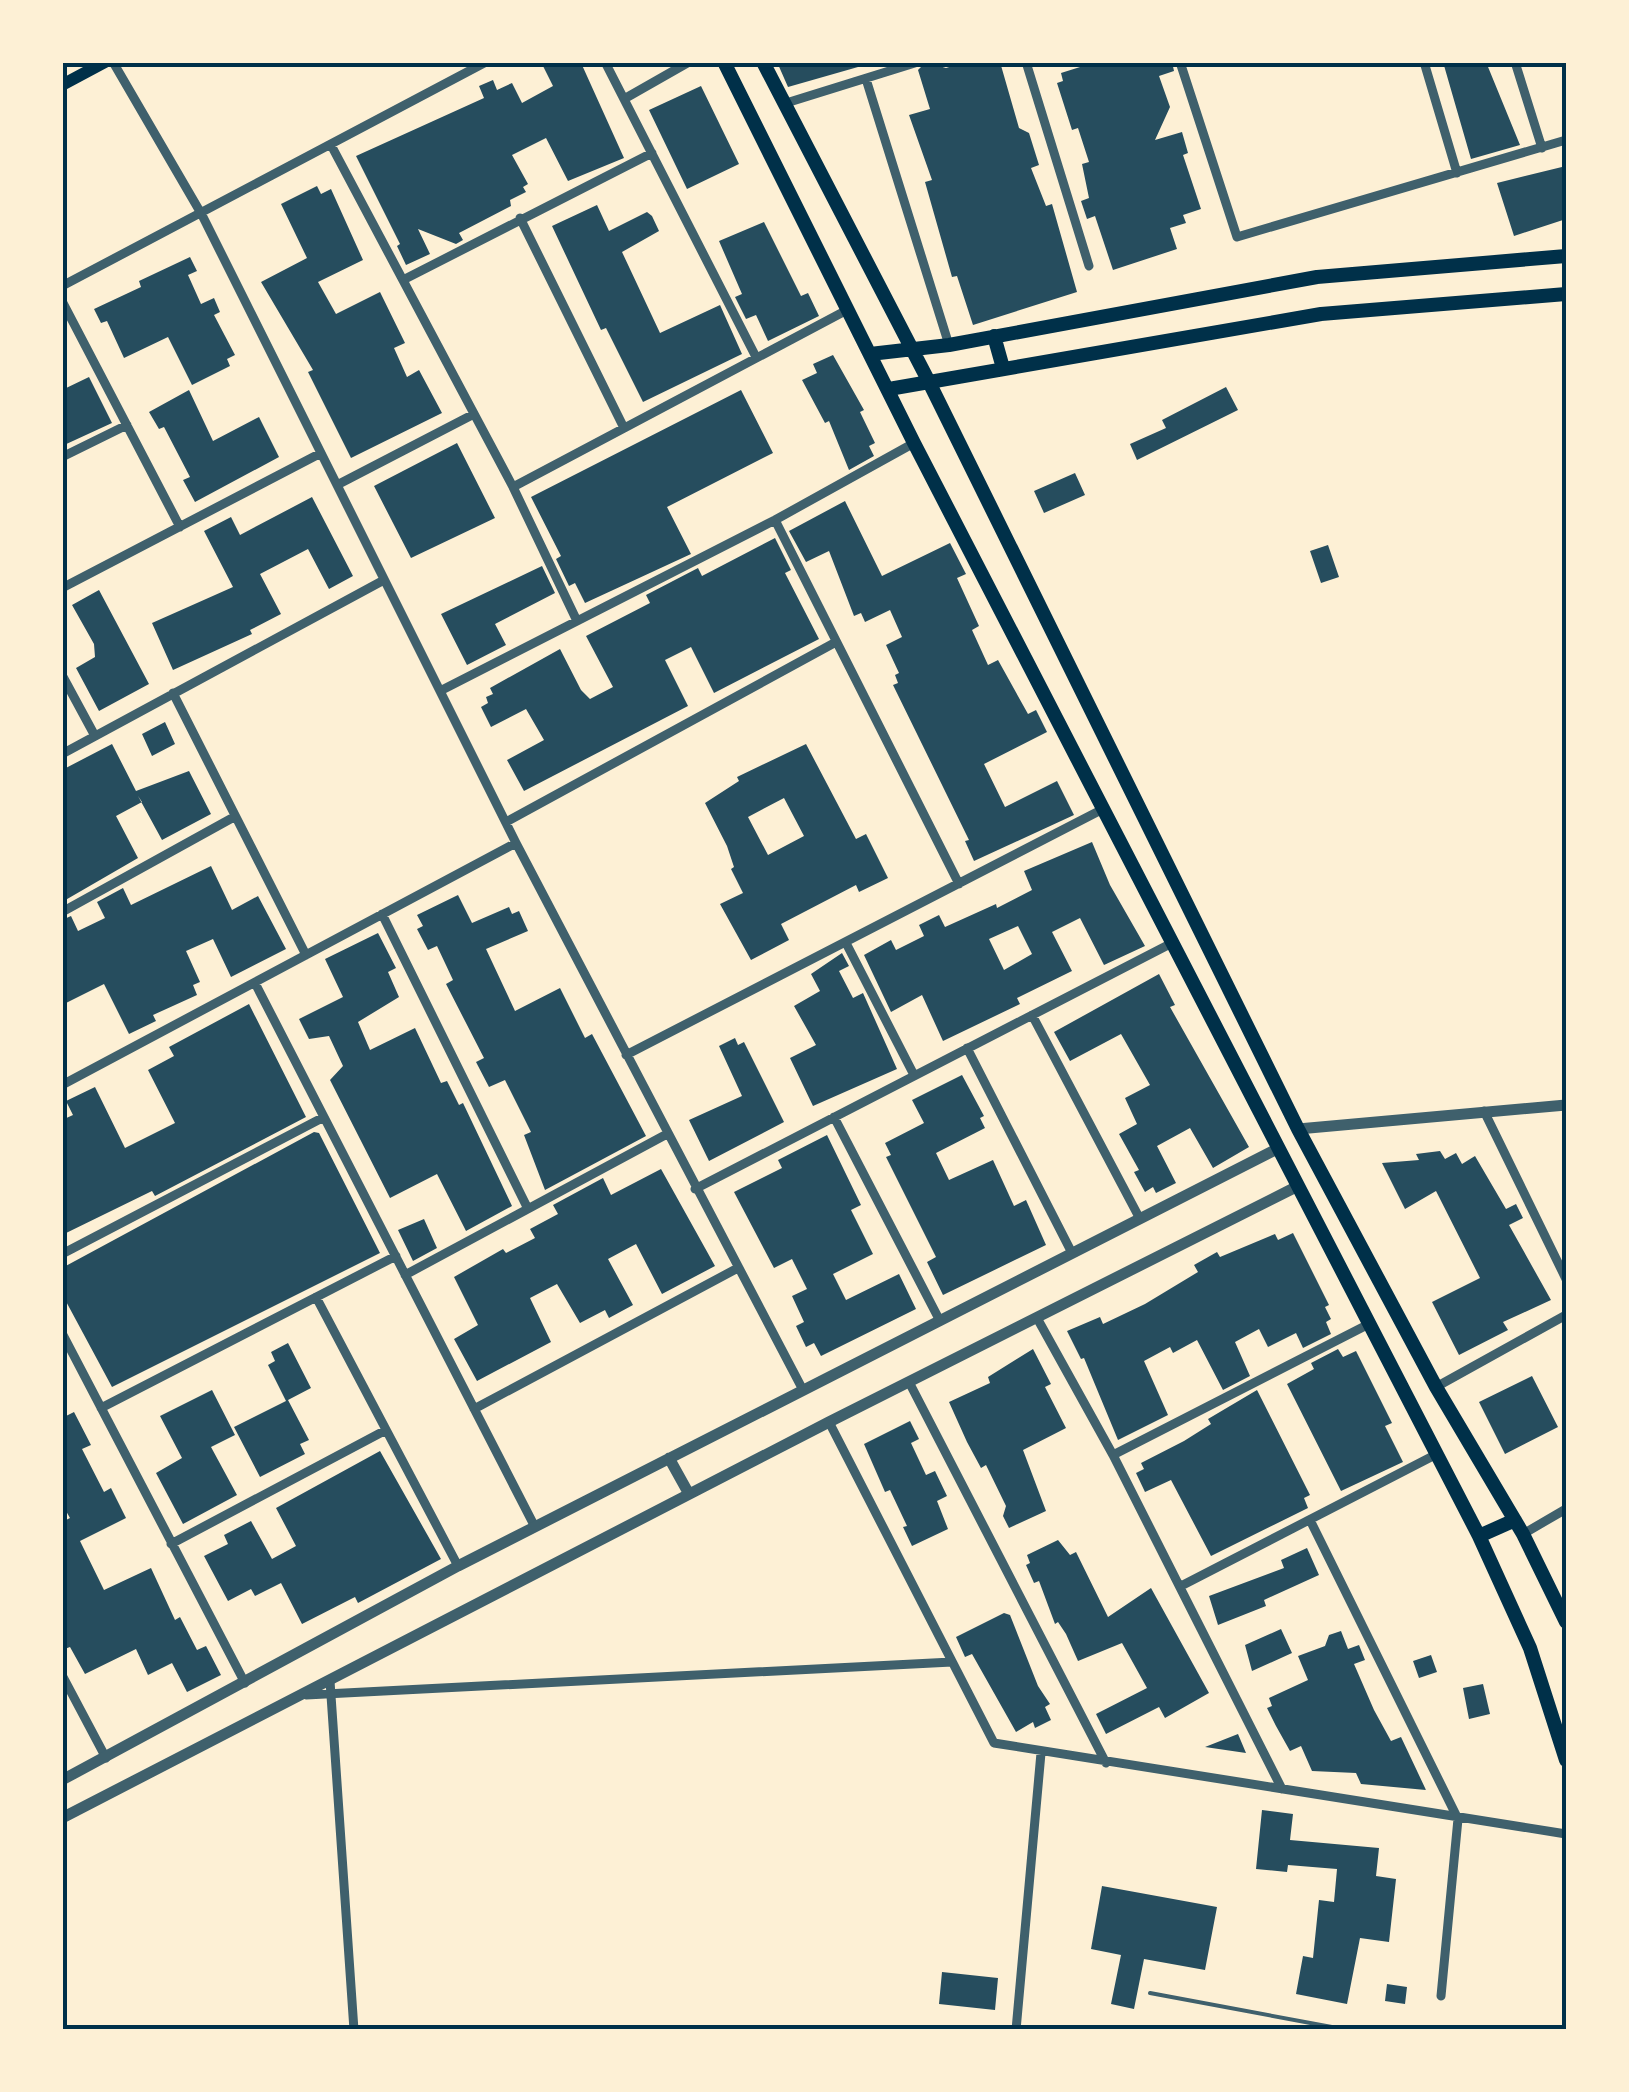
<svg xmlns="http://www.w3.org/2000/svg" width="1629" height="2092" viewBox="0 0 1629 2092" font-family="'Playfair Display',serif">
<rect width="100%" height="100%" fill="#fdf0d5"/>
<path fill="#264d5e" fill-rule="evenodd" d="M541 62 582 65 624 158 568 181 546 138 512 155 528 184 523 187 526 192 510 200 511 206 459 233 463 240 456 244 418 229 430 254 406 265 397 246 400 244 356 156 484 98 479 86 493 80 497 90 512 83 522 103 553 86Z
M777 62H858V67L788 87Z
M926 62 946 68 965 62H1000L1019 128 1029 133 1039 165 1031 168 1046 206 1052 204 1077 292 973 325 957 276 952 277 925 182 932 180 909 115 930 109 918 70Z
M1096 62H1172L1174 71 1159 76 1170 107 1155 140 1182 132 1188 153 1183 155 1201 209 1183 215 1186 223 1170 228 1177 249 1113 270 1095 216 1087 219 1081 201 1089 198 1082 164 1089 162 1078 128 1072 130 1057 83 1063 81 1061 73Z
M1443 62H1486L1520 145 1471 159Z
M701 86 739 164 687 189 649 110Z
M1566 166V219L1514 236 1497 183Z
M317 186 321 194 331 189 363 260 318 282 336 314 380 292 405 343 394 348 407 377 419 370 442 413 351 458 308 372 313 370 261 282 307 258 281 204Z
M597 205 609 231 647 212 652 216 659 231 622 252 660 333 720 305 742 354 643 402 606 328 601 330 552 226Z
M764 222 801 296 808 293 819 316 768 341 756 315 746 319 735 297 742 294 719 241Z
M190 257 197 271 188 275 201 304 214 298 220 312 214 315 235 355 227 359 230 366 192 385 168 337 124 358 107 321 101 323 94 309 141 287 139 281Z
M833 355 864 410 860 412 875 443 869 446 874 456 849 470 829 421 825 423 802 380 817 373 813 364Z
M89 377 112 423 62 446V390Z
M1226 387 1238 410 1137 460 1130 444 1166 428 1162 420Z
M189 390 213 441 259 417 279 457 195 502 183 480 190 477 164 427 159 429 149 412Z
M741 390 773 453 667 507 691 554 585 603 575 583 569 586 556 559 561 556 531 497Z
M457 443 495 518 411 558 374 486Z
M1075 473 1085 495 1044 513 1034 491Z
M312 497 353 576 329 589 308 549 260 574 281 614 250 630 252 634 173 670 152 623 233 587 204 531 231 517 240 535Z
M845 501 882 576 950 543 966 574 957 578 979 626 972 630 988 665 998 660 1028 714 1036 710 1047 732 984 764 1005 807 1057 781 1074 815 974 861 965 841 969 840 893 685 898 683 895 675 899 673 886 645 902 637 890 610 865 622 861 613 854 616 829 551 806 562 789 531Z
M775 538 791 570 785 573 819 639 714 693 691 647 665 660 688 706 524 791 507 760 544 740 526 709 491 727 481 707 488 703 486 697 493 694 490 688 560 649 581 690 590 699 613 687 586 636 650 603 646 595 698 568 702 576Z
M1328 545 1339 577 1321 583 1310 551Z
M542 566 555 593 495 624 506 645 467 665 441 614Z
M99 590 149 684 99 711 76 668 95 657 94 644 72 605Z
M165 722 175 744 152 756 142 734Z
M112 744 136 791 189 771 211 814 162 840 138 796 142 802 116 816 138 858 62 902V770Z
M806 744 856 839 866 834 888 878 859 892 856 885 781 924 789 940 751 960 720 904 743 893 731 869 734 867 727 846 705 803 739 781 737 777ZM784 798 804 836 768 855 748 817Z
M1092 842 1110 885 1145 946 1104 965 1080 918 1052 932 1072 971 1017 998 1020 1004 993 1017 943 1041 922 995 891 1012 864 955 891 940 896 950 924 936 919 925 939 915 945 927 996 904 997 908 1032 890 1024 871ZM1018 926 1032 954 1004 970 989 939Z
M211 866 232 910 258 896 286 949 231 977 213 939 186 951 200 982 193 985 197 995 153 1015 156 1021 129 1034 104 984 62 1005V920L71 916 78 931 105 918 97 902 123 888 131 905Z
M458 895 472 923 509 907 512 914 519 911 528 931 486 949 515 1011 560 988 585 1038 592 1034 646 1136 545 1190 524 1135 531 1132 505 1080 489 1087 476 1062 484 1058 446 984 453 980 437 946 428 950 417 929 423 926 417 915Z
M378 933 396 968 388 972 399 997 358 1022 370 1050 415 1028 441 1083 447 1081 459 1105 463 1103 512 1206 466 1231 437 1174 390 1198 330 1080 343 1066 329 1036 309 1039 299 1019 343 997 325 959Z
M842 953 849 966 839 971 853 998 863 993 897 1069 813 1106 790 1058 816 1045 794 1006 820 991 811 974Z
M1159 974 1175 1005 1170 1007 1249 1147 1213 1168 1190 1128 1157 1146 1176 1183 1156 1193 1153 1187 1145 1192 1134 1172 1139 1170 1119 1134 1137 1124 1125 1098 1150 1085 1121 1034 1070 1061 1054 1032Z
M249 1004 306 1117 155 1196 152 1191 62 1235V1120L73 1115 66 1101 95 1087 125 1148 175 1123 148 1070 174 1056 169 1047Z
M735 1038 738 1045 744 1042 784 1122 709 1161 689 1120 742 1096 719 1046Z
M962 1075 984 1116 980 1118 985 1128 936 1153 949 1180 993 1160 1014 1206 1026 1200 1046 1245 943 1295 927 1262 936 1257 886 1157 891 1155 885 1143 924 1123 912 1100Z
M314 1132 319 1133 380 1253 112 1387 62 1294V1268Z
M827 1135 861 1205 851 1210 873 1254 833 1274 846 1300 899 1274 916 1309 821 1356 814 1343 806 1347 796 1326 804 1322 792 1296 807 1289 792 1259 774 1268 734 1192 782 1168 778 1160Z
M1440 1151 1445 1159 1456 1153 1462 1164 1475 1156 1506 1209 1516 1204 1523 1218 1509 1225 1551 1300 1503 1322 1508 1330 1459 1355 1432 1302 1480 1278 1436 1191 1405 1209 1382 1163 1419 1160 1416 1154Z
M661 1169 715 1266 662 1294 636 1244 608 1259 633 1305 609 1318 605 1310 580 1323 557 1284 530 1298 551 1342 477 1381 454 1339 478 1325 454 1277 503 1249 506 1253 535 1238 530 1229 558 1214 553 1205 603 1178 611 1195Z
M424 1219 437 1248 413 1261 398 1230Z
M1293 1233 1329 1305 1325 1307 1331 1319 1326 1322 1331 1334 1303 1348 1296 1333 1268 1347 1259 1329 1235 1342 1250 1376 1223 1390 1197 1340 1173 1353 1170 1347 1144 1361 1168 1415 1118 1440 1084 1358 1081 1359 1067 1331 1100 1317 1103 1324 1145 1304 1198 1272 1194 1265 1217 1252 1220 1257 1275 1234 1278 1240Z
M288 1343 311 1388 288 1400 309 1440 300 1444 305 1454 260 1477 234 1427 286 1401 268 1365 275 1361 271 1352Z
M1033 1349 1051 1384 1045 1387 1066 1428 1023 1450 1046 1511 1009 1528 1003 1516 1006 1506 986 1465 981 1468 967 1442 949 1402 990 1383 988 1377Z
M1338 1349 1343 1357 1356 1351 1392 1423 1385 1426 1403 1462 1341 1491 1287 1384 1314 1369 1311 1363Z
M1532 1376 1558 1427 1505 1454 1479 1402Z
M212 1390 235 1435 211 1447 237 1495 183 1524 156 1473 182 1458 160 1416Z
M1257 1390 1310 1495 1304 1498 1308 1508 1211 1556 1171 1480 1145 1492 1136 1473 1144 1469 1141 1463 1184 1441 1211 1424 1208 1419Z
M74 1412 91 1445 82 1449 104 1492 111 1488 126 1518 80 1541 104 1590 151 1568 175 1620 180 1617 197 1650 206 1646 221 1675 187 1692 172 1663 148 1675 136 1649 85 1674 70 1647 62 1650V1522L70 1518 62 1504V1418Z
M910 1421 919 1439 911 1443 926 1475 935 1471 947 1496 937 1501 948 1529 912 1546 903 1527 907 1526 890 1490 885 1492 864 1444Z
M380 1451 441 1559 358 1603 355 1597 302 1624 281 1583 255 1596 251 1589 228 1601 204 1556 228 1544 224 1535 251 1521 272 1559 296 1546 276 1508Z
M1058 1540 1070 1555 1076 1552 1108 1617 1151 1588 1209 1693 1165 1718 1159 1707 1106 1734 1096 1714 1147 1688 1122 1643 1078 1661 1066 1634 1058 1622 1055 1624 1039 1581 1034 1583 1026 1565 1030 1563 1027 1555Z
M1307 1548 1319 1575 1264 1600 1266 1606 1218 1625 1209 1596 1284 1568 1281 1560Z
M1004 1613 1010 1615 1038 1686 1050 1704 1045 1707 1051 1720 1035 1728 1033 1722 1016 1732 972 1654 965 1657 956 1637Z
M1281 1629 1292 1653 1252 1671 1245 1645Z
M1341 1631 1348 1649 1359 1645 1365 1660 1354 1664 1374 1710 1391 1741 1401 1737 1426 1790 1361 1784 1356 1773 1312 1771 1301 1746 1290 1751 1276 1726 1267 1708 1272 1706 1269 1698 1308 1680 1298 1656 1325 1646 1329 1635Z
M1431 1655 1437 1672 1419 1678 1413 1661Z
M1483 1684 1490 1714 1469 1719 1463 1688Z
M1238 1734 1246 1753 1205 1747Z
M1262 1810 1293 1814 1290 1840 1379 1848 1376 1876 1396 1879 1389 1942 1360 1938 1347 2004 1296 1994 1303 1956 1313 1958 1319 1900 1334 1902 1337 1869 1288 1865 1287 1872 1256 1869Z
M1102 1886 1217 1907 1205 1970 1144 1959 1134 2009 1111 2004 1121 1955 1091 1949Z
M942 1972 998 1978 995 2010 939 2004Z
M1387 1984 1407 1987 1405 2004 1385 2001Z"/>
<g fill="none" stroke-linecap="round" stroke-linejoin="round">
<path stroke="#3f606c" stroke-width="4" d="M1150 1993 1348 2030"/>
<path stroke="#3f606c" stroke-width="9" d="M113 62 202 215 516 843 803 1390
M605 62 756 357
M1026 62 1089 266
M1180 62 1237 237 1566 140
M1424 62 1457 173
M1515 62 1542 148
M866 79 949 345
M624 99 689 62
M783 104 918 62
M331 145 513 487 577 621
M520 218 624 428
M403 280 652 153
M62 286 486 62
M62 301 180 527
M62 457 127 425
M337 485 474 414
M513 487 847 310
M775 520 959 884
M62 588 321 453
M62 675 95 736
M440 691 775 520 914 443
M173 693 306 955
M62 754 384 580
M506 822 836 642
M62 912 234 817
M382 914 528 1209
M846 943 914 1075
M255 983 535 1527
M1032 1015 1140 1219
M967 1048 1072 1253
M626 1055 1103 809
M62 1085 516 843
M1484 1111 1566 1279
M834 1117 940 1321
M695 1189 1172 943
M62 1254 324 1117
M405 1275 667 1134
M316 1297 458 1566
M1037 1318 1113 1455 1282 1789
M62 1333 245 1683
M909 1382 1106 1763
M1436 1387 1566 1315
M101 1408 396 1256
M474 1409 736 1269
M829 1422 994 1743 1566 1834
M1113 1455 1367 1325
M1310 1520 1458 1819 1441 1996
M1523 1534 1566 1509
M171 1544 386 1430
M1181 1586 1435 1455
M62 1675 106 1758
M330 1681 354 2030
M306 1695 952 1662
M1016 2030 1041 1753"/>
<path stroke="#3f606c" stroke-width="11" d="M1298 1129 1566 1105
M669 1458 689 1494
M62 1780 458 1566 1277 1149
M62 1818 829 1422 1296 1187"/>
<path stroke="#003049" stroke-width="12" d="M62 85 105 62"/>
<path stroke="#003049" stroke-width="14" d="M724 62 914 443 1479 1536 1530 1648 1566 1760
M763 62 928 380 1298 1129 1436 1387 1523 1534 1566 1622
M994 336 1003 368
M870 354 949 345 1317 277 1566 256
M889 389 1321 314 1566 294
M1479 1536 1515 1520"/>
</g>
<rect width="1629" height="2092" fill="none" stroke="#fdf0d5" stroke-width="130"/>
<rect x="65" y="65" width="1499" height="1962" fill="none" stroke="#003049" stroke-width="4"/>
</svg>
